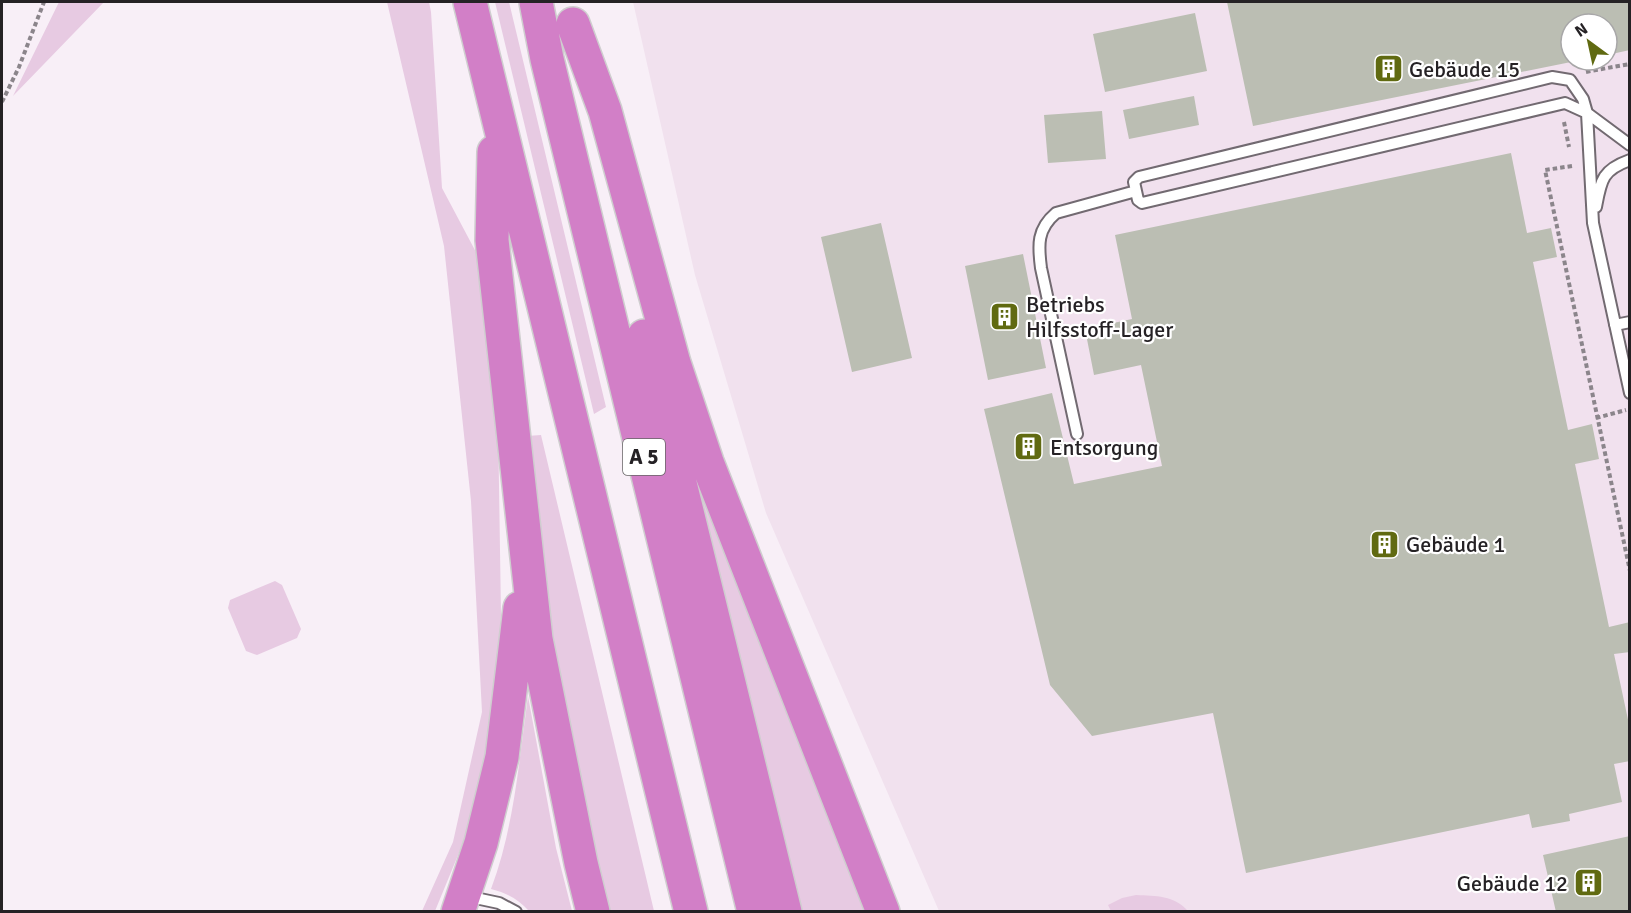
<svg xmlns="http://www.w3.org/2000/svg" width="1631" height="913" viewBox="0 0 1631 913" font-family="Signika,sans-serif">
<rect width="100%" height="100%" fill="#f8eff7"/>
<path fill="#f1e1ee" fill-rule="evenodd" d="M633 2H1629V911H939L766 513 695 275ZM1571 24H1607V60H1571Z"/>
<path fill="#e7cae2" d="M59 2H104L13 96Z
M387 2H429L431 12 442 188 477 254 498 420 501 615 497 685 483 784 461 848 435 911H422L453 842 482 712 471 501 444 246Z
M495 2H509L521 52 606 407 594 414Z
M676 405 699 476 772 675 819 777 870 911H792Z
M541 435 654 911H605L558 695 527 436Z
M275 581 282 585 301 629 297 638 257 655 246 651 228 608 230 600Z
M528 696 556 848 572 911H529C518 899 507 893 491 889 514 828 519 761 528 696Z
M1136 895C1156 896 1174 895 1188 911H1111L1108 905 1122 898Z"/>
<path fill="#bbbeb3" d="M1227 2H1630V50L1607 55V24H1571V60L1576 61 1253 126Z
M1195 13 1207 71 1105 92 1093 34Z
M1194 96 1199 125 1129 139 1123 110Z
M1102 111 1106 159 1048 163 1044 115Z
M1511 153 1527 233 1551 228 1557 257 1533 262 1568 430 1592 424 1599 459 1575 464 1609 627 1630 622V652L1614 654 1630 729V761L1614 764 1622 802 1569 814 1570 821 1532 828 1529 814 1246 873 1213 713 1092 736 1050 685 984 409 1052 393 1074 484 1162 466 1141 365 1094 375 1085 329 1132 319 1115 235Z
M881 223 912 358 852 372 821 237Z
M1023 254 1046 368 988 380 965 266Z
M1630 836V912H1556L1543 855Z"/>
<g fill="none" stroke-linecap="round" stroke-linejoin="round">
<defs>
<path id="service" d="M1630 145 1587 113 1565 103 1142 203 1138 200 1134 182 1139 177 1552 77 1570 80 1583 99 1587 113 1593 223 1630 393
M1596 207C1601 180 1602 170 1630 160
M1615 325 1630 322
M1077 434 1041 268C1038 245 1037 229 1056 213L1136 191
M466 896 499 903 516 912"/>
<path id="motorway" d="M470 2 691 912
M536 2 547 59 754 912
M573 24 605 111 674 363 707 462 883 912
M494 152 492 240 536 639 581 863 593 912
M644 336 785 912
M458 912 481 843 502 757 520 608"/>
</defs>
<use href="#service" stroke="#726a71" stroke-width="14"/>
<use href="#motorway" stroke="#cfcecf" stroke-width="36"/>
<path stroke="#8b858b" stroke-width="4" stroke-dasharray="4.5 3" stroke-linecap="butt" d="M1594 60 1596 70 1630 64
M1586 72 1596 70
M2 102 19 67 44 2
M1564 122 1569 147
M1572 166 1545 170 1630 571
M1596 418 1626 410"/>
<use href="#service" stroke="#fff" stroke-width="10"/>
<use href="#motorway" stroke="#d27fc7" stroke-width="33"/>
</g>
<defs>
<symbol id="building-square" viewBox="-11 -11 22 22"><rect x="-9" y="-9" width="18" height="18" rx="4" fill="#606a11" stroke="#fff"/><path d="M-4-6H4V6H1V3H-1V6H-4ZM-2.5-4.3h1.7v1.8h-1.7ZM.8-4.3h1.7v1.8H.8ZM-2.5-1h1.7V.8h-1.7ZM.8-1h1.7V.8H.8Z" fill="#fff"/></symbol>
</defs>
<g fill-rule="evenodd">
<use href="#building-square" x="1372" y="52" width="33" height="33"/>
<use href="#building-square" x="988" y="300" width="33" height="33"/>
<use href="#building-square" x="1012" y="430" width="33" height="33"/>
<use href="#building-square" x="1368" y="528" width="33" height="33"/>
<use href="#building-square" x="1572" y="866" width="33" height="33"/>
</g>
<g text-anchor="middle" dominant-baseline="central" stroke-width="4.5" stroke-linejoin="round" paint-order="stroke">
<rect fill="#fff" stroke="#666466" stroke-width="1.5" x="623" y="439" width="42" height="36" rx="4.5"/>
<g font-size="21" font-weight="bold" fill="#252225">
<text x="644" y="457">A 5</text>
</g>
<g font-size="22" fill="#252225" stroke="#fff" text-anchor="start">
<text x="1409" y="69">Gebäude 15</text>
<text x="1026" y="304">Betriebs<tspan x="1026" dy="25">Hilfsstoff-Lager</tspan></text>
<text x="1050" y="447">Entsorgung</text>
<text x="1406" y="544">Gebäude 1</text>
<text x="1568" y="883" text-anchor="end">Gebäude 12</text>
</g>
</g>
<rect width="1631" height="913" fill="none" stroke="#252225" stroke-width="6"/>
<g transform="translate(1589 42) rotate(327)"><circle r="28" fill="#ffffff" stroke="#a8a7a8" stroke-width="1.5"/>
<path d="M0-4.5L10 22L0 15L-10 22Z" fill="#606a11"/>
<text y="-9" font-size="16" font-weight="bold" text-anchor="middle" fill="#252225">N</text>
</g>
</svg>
